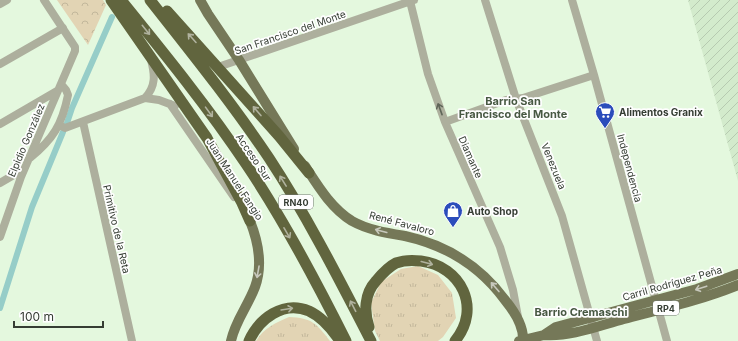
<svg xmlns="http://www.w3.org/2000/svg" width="738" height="341" viewBox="0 0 738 341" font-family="Inter,sans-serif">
<defs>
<pattern id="industrial-furrows" width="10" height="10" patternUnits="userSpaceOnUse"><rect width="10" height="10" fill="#d3ebcc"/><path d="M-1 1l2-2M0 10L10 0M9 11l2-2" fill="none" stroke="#b6cab0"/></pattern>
<pattern id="grass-tufts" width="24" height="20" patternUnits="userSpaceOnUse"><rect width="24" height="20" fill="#e2d4b4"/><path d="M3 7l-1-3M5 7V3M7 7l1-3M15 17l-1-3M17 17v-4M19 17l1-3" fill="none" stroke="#c2b79b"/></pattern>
<pattern id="park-crowns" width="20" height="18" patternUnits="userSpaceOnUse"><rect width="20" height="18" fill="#e2d4b4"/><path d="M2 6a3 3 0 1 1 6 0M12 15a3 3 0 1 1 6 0" fill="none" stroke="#c2b79b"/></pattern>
</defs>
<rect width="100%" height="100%" fill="#e4f8de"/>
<path fill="url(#industrial-furrows)" d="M688 0H738V181Z"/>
<path fill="url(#grass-tufts)" d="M418 266 438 275 452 293 456 318 443 337 438 341H380L375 331 371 303 381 282 401 269Z
M289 317C312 318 316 323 330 341H256C264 328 275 323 289 317Z"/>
<path fill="url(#park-crowns)" d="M57 0H103L106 5 88 45Z"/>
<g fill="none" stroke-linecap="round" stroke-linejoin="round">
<path stroke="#96cdc8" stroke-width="6" d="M67 123 72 108 112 17
M0 308 32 207 63 132"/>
<path stroke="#adaf9d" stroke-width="8" d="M485 0 516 99 562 216 597 341
M572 0 594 75 667 341
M410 1 428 74 445 122 500 247 513 290 518 317
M0 4 7 0
M0 64 63 28
M218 67 414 0
M145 98 159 100 175 106
M170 104 234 197
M83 122 132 341
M445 122 506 100 523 98 594 75
M0 124 57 91
M59 125 65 128 145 98C156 86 155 75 151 60
M30 158C53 139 62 125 68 95L66 90 61 84
M0 183 24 169
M0 237 21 177 75 51V47L44 0"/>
<path stroke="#757858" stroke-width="10" d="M200 0 208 14 239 60 294 149
M305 166C318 186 331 208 352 221 368 230 387 233 405 236 446 245 480 266 505 300 514 311 524 326 523 341
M544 335C571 337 598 326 624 319 662 309 701 300 738 285
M231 341C235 321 248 306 255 287 263 265 258 241 250 221
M519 341 544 335 556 327 697 289 738 274"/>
<path stroke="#61653e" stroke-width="11" d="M111 0 207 138 242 203 250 221
M121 0C164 53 208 107 246 164 284 220 316 281 346 341
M150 0C191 52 232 103 269 158 307 216 339 279 371 341
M167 11 279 136 309 173
M369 327C364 312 364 294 376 281 381 275 388 267 396 263 404 260 413 260 421 261 461 266 482 308 455 341
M249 341C259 319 283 300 309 311 322 317 332 329 340 341"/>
</g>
<defs><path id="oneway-shaft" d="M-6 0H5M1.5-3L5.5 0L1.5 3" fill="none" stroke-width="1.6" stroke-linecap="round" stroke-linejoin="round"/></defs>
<g stroke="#b0b29e">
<use href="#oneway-shaft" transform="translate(146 30) rotate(51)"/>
<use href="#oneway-shaft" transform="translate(192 38) rotate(-132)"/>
<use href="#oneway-shaft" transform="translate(257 111) rotate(-131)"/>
<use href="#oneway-shaft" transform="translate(209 112) rotate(54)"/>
<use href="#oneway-shaft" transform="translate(283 181) rotate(-122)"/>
<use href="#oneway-shaft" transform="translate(287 233) rotate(60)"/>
<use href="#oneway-shaft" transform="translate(427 263) rotate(15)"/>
<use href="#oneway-shaft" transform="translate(353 306) rotate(-117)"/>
<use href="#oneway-shaft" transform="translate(287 309) rotate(-9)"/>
</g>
<use stroke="#5f6558" href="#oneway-shaft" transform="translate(440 109) rotate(-110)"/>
<g stroke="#c7c8bc">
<use href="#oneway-shaft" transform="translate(381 231) rotate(-165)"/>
<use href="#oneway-shaft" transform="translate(258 272) rotate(100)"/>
<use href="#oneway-shaft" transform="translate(495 287) rotate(-131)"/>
<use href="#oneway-shaft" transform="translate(701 288) rotate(162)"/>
</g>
<defs>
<symbol id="supermarket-pin" viewBox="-11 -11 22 30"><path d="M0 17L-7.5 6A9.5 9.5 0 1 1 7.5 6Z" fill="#2b4cbb" stroke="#fefefe"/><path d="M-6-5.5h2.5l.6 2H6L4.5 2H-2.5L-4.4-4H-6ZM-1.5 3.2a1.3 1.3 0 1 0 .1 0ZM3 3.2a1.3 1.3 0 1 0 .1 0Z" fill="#fff"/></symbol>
<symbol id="shop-pin" viewBox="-11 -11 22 30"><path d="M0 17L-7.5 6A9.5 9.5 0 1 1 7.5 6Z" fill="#2b4cbb" stroke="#fefefe"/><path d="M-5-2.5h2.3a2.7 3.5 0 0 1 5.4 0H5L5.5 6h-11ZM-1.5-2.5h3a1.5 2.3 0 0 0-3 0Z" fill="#fff"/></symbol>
</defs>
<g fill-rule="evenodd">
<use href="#supermarket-pin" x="594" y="101" width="22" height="30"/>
<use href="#shop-pin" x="442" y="200" width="22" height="30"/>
</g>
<g text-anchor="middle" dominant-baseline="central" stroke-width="3.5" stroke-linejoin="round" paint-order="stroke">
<g fill="#fefefe" stroke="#717770" stroke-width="1">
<rect x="279" y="195" width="34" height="14" rx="3"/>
<rect x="653" y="301" width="26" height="14" rx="3"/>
</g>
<g font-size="9" font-weight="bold" fill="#353d33">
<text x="296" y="202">RN40</text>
<text x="666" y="308">RP4</text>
</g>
<g font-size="10" fill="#353d33" stroke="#fefefe">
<text transform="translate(290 32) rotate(-19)">San Francisco del Monte</text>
<text transform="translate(26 140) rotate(-67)">Elpidio González</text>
<text transform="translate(254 157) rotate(56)">Acceso Sur</text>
<text transform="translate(471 157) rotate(66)">Diamante</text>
<text transform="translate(554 166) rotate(68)">Venezuela</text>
<text transform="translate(630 168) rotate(75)">Independencia</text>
<text transform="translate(235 179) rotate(57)">Juan Manuel Fangio</text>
<text transform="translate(402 223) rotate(15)">René Favaloro</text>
<text transform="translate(117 229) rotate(77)">Primitivo de la Reta</text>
<text transform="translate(672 283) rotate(-16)">Carril Rodríguez Peña</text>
</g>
<g font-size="10" font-weight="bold" fill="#353d33" stroke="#fefefe" text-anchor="start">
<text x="619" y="112">Alimentos Granix</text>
<text x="467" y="211">Auto Shop</text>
</g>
<g font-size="11" font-weight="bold" fill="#475842" stroke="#fefefe">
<text x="513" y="101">Barrio San<tspan x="513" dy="13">Francisco del Monte</tspan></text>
<text x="581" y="312">Barrio Cremaschi</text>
</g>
</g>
<path d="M14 321v6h89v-6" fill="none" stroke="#353d33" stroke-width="2"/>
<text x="20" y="321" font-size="12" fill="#353d33" stroke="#fefefe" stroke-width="3" paint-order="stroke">100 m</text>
</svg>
